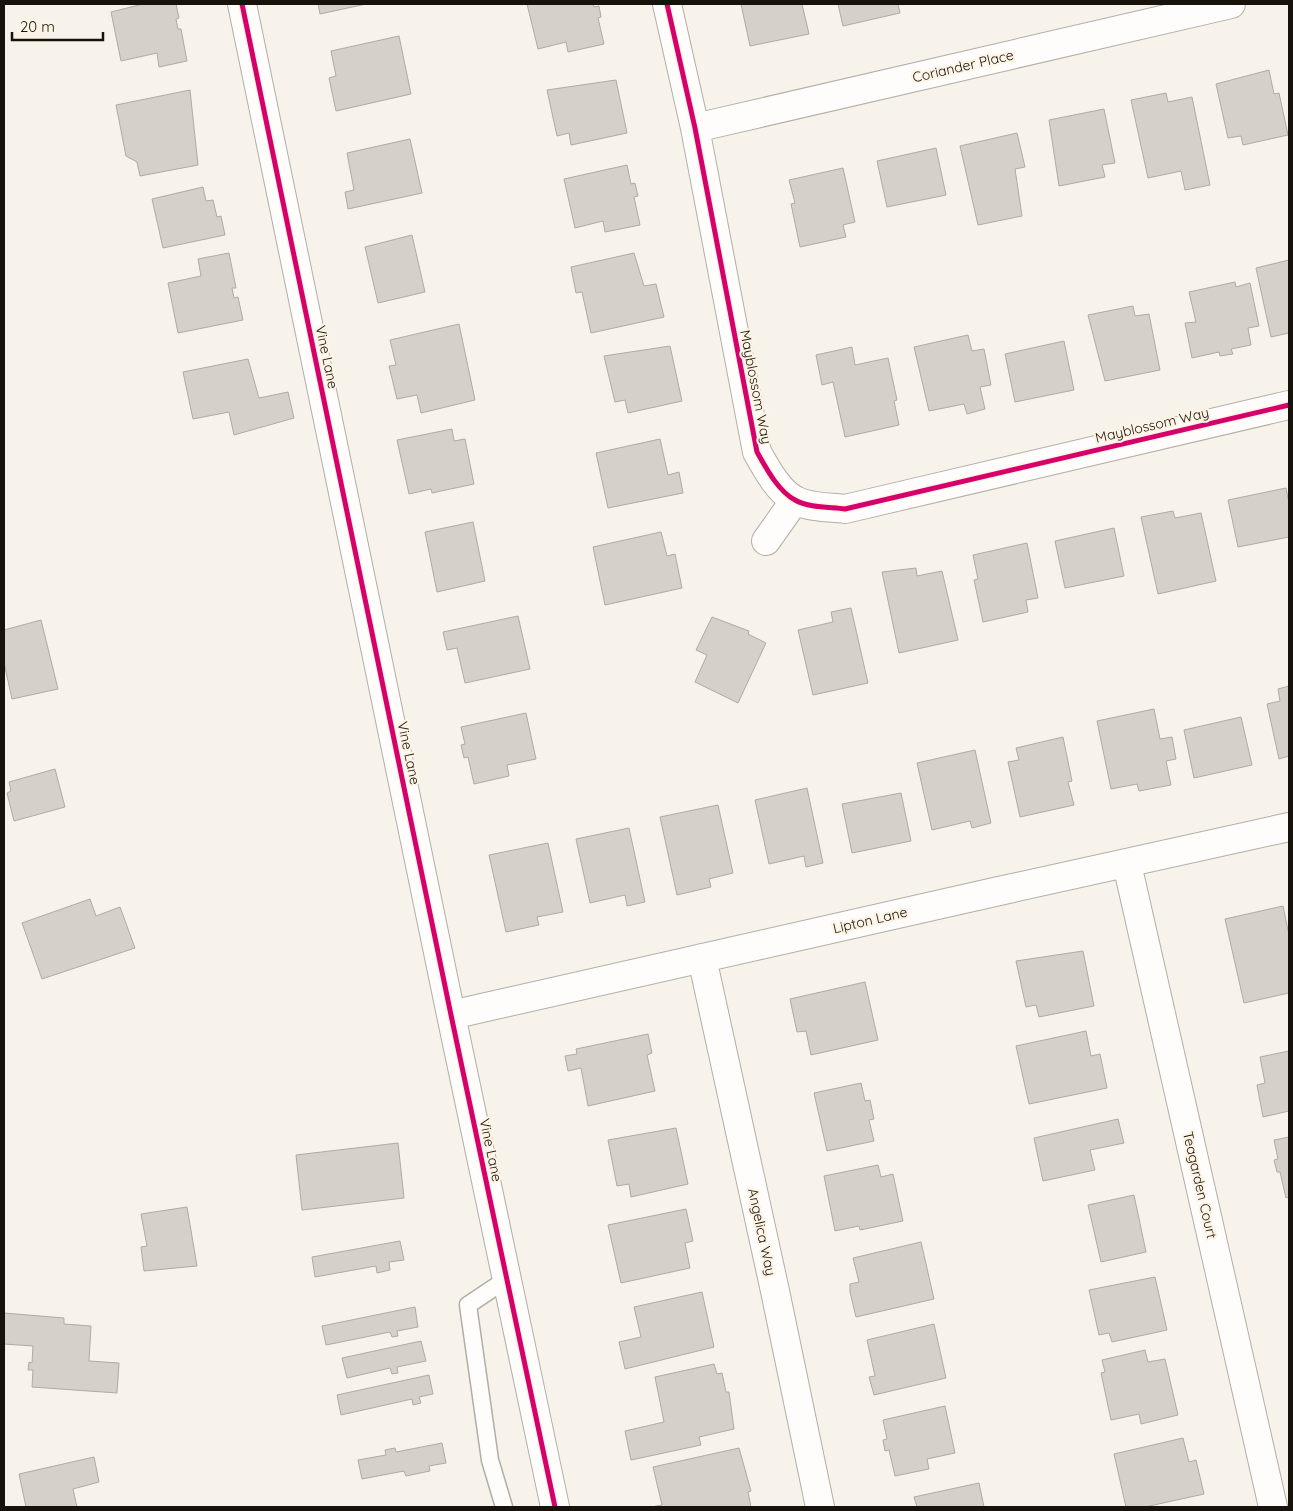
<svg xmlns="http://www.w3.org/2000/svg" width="1293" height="1511" viewBox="0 0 1293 1511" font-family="Quicksand,sans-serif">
<rect width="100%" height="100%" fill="#f7f3eb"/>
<path fill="#d5d1c9" stroke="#afaaa3" d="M143 4H176L179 18 176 19 178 29H181L187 61 159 67 157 53 121 61 111 12Z
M318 4H366L320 14Z
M527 4H593L594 7 599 6 601 17 598 18 604 44 568 52 566 42 538 49Z
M741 4H802L809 34 750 46Z
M838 4H898L900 13 843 26Z
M399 36 411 94 336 111 329 78 336 76 331 51Z
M1269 70 1274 94 1279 93 1288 135 1243 145 1241 136 1228 138 1216 84Z
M616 80 627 133 571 145 569 133 557 136 547 90Z
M190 90 198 165 140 176 137 162 126 156 116 105Z
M1166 93 1168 102 1192 97 1210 185 1185 190 1181 171 1148 178 1131 100Z
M1104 109 1115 163 1102 165 1105 177 1059 186 1049 120Z
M1017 133 1025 167 1015 169 1022 216 978 225 960 146Z
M410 139 422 193 348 209 345 192 354 190 347 153Z
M936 148 946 195 887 207 877 161Z
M627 165 631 184 635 183 638 196 634 197 640 225 605 232 603 221 575 228 564 179Z
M843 168 855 222 843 225 846 237 800 247 791 204 795 203 789 180Z
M203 187 206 201 213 200 217 217 221 216 225 235 163 248 152 199Z
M412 235 425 292 378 303 365 247Z
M229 253 236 288H232L234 298 238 297 243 320 178 333 168 283 201 276 198 259Z
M634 253 644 286 656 284 664 317 591 333 582 292 576 293 571 267Z
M1289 260V333L1271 337 1256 268Z
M1235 282 1236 287 1250 283 1259 326 1248 328 1251 345 1231 349 1233 354 1220 356 1219 352 1192 358 1185 323 1196 322 1189 292Z
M1133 306 1135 316 1149 314 1160 370 1105 381 1088 315Z
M459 324 475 400 421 413 417 395 397 399 389 366 396 365 390 340Z
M968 335 972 351 984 349 991 385 980 387 985 409 967 414 964 404 929 411 914 347Z
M1064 341 1074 390 1015 402 1005 354Z
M670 346 682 401 628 413 625 400 615 402 604 356Z
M852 347 855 365 888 358 897 400 894 401 899 425 845 437 833 382 822 385 816 355Z
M248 359 259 398 288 392 294 418 234 435 229 412 193 419 183 372Z
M452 429 454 441 465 439 474 484 432 493 431 489 409 494 397 440Z
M660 439 668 475 679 472 683 493 608 508 596 453Z
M1286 488 1289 503V537L1238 547 1228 500Z
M1173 511 1175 518 1201 513 1216 581 1158 594 1141 517Z
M473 522 485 581 437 592 425 532Z
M1114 528 1124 576 1065 588 1055 541Z
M661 532 667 556 675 554 682 588 605 605 593 547Z
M1027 543 1038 598 1026 600 1028 612 983 622 974 580 978 579 973 555Z
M916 568 917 576 942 571 958 640 899 653 882 572Z
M851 608 868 683 813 695 798 630 833 622 831 612Z
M518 616 530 669 465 683 457 648 447 650 443 632Z
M712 617 749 631 748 634 766 643 738 703 695 682 707 655 696 650Z
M41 620 58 689 12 699 4 663V630Z
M1289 686V756L1279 759 1267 704 1280 701 1278 689Z
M1154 709 1160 739 1172 737 1176 759 1166 761 1171 785 1139 791 1137 784 1111 789 1097 721Z
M526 713 536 759 507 765 509 776 474 784 468 757 464 758 461 745 465 744 461 727Z
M1241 717 1252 765 1194 778 1184 730Z
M1063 737 1072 781 1068 782 1074 805 1020 817 1008 762 1019 760 1016 748Z
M975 750 991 823 972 828 970 821 932 830 917 763Z
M55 769 65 807 14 821 7 793 11 791 9 782Z
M807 788 823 863 806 867 804 856 769 864 755 800Z
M901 793 911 841 852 853 842 804Z
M718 805 733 873 709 879 711 887 677 895 660 817Z
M629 828 645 902 627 906 625 895 590 903 576 839Z
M548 843 563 912 537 917 539 925 506 932 489 855Z
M90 899 96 916 120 907 135 948 42 979 22 923Z
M1283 906 1289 935V993L1244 1003 1225 919Z
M1083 951 1094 1006 1039 1017 1036 1005 1026 1007 1016 961Z
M865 982 878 1040 811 1055 806 1031 797 1032 790 999Z
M1086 1031 1091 1056 1100 1054 1107 1088 1029 1104 1016 1046Z
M648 1034 652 1053 647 1055 655 1091 588 1106 581 1068 568 1071 565 1056 577 1054 576 1049Z
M1289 1051V1111L1263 1117 1257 1085 1265 1083 1260 1057Z
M861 1083 865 1101 870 1100 874 1119 869 1120 874 1141 827 1151 814 1093Z
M1118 1119 1124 1143 1090 1150 1095 1170 1043 1181 1034 1138Z
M676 1128 688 1184 631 1197 629 1184 617 1186 608 1140Z
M1289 1137V1197L1286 1198 1280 1172H1277L1274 1160 1278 1159 1274 1140Z
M398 1143 404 1198 302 1210 296 1155Z
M878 1165 881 1177 893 1174 903 1221 860 1230 859 1226 835 1231 824 1176Z
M1134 1195 1146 1252 1101 1262 1088 1205Z
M187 1207 197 1266 144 1271 141 1247 147 1246 141 1214Z
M686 1209 693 1241 685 1243 690 1268 621 1283 608 1225Z
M400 1241 404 1260 389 1262 390 1270 377 1273 376 1266 315 1277 312 1257Z
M921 1242 934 1299 856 1317 850 1292V1284L859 1282 853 1258Z
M1155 1277 1167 1330 1112 1342 1109 1333 1099 1335 1089 1290Z
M702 1292 714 1347 625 1369 619 1342 641 1337 634 1307Z
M415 1307 418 1327 397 1331 398 1336 392 1337 390 1332 326 1345 322 1326Z
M4 1313 64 1318V1324L91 1326 89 1361 119 1363 117 1393 32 1387 33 1370H28L29 1362 32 1363 33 1346 4 1344Z
M934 1324 946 1378 874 1395 869 1377 875 1376 867 1340Z
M421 1341 426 1361 397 1367 398 1373 392 1374 390 1368 347 1378 342 1358Z
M1145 1350 1148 1362 1165 1359 1178 1415 1141 1424 1139 1414 1111 1420 1101 1373 1105 1372 1102 1360Z
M714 1364 717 1374 722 1373 726 1392H729L734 1429 699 1437 701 1445 631 1460 625 1431 664 1422 655 1377Z
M429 1375 433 1394 419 1397 421 1403 413 1405 412 1399 341 1415 337 1395Z
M945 1406 955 1453 927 1459 929 1469 895 1476 889 1450 885 1451 883 1440 887 1439 883 1420Z
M1183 1438 1189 1462 1196 1460 1204 1494 1145 1507H1126L1114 1454Z
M442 1443 446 1463 429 1466 430 1471 406 1476 404 1471 362 1479 358 1460 386 1455 385 1450 395 1448 396 1452Z
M739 1448 751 1491 748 1492 751 1507H651L662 1505 653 1467Z
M94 1457 99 1482 73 1489 77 1507H26L19 1474Z
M979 1483 984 1507H917L914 1497Z"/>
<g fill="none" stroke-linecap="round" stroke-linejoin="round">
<defs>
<path id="service" d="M504 1507 490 1460 468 1305 507 1279"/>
<path id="minor" d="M242 4 451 1015 555 1507
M667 4 695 128 757 452C766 468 778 491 795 500 809 508 830 507 845 509L1289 405
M695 128 1231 4
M766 541 795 500
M1127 864 1273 1507
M702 958 775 1291 820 1507
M451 1015 999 891 1289 827"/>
</defs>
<use href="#service" stroke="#b2aea6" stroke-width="19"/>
<use href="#minor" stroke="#b2aea6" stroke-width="30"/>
<use href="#service" stroke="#fefdfc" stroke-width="16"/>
<use href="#minor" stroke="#fefdfc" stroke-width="28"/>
<defs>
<path id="cycleway" d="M242 4 451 1015 555 1507
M667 4 695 128 757 452C766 468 778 491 795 500 809 508 830 507 845 509L1289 405"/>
</defs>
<use href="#cycleway" stroke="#fdf4e5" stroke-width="8"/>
<use href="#cycleway" stroke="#d6006c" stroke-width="5"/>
</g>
<g text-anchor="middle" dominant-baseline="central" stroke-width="4.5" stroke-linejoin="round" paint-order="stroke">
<g font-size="14" fill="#18130a" stroke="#fdf4e5">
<text transform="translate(963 66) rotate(-13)">Coriander Place</text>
<text transform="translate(327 357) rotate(78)">Vine Lane</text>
<text transform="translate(756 387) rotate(79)">Mayblossom Way</text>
<text transform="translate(1152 425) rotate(-13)">Mayblossom Way</text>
<text transform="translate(409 753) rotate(78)">Vine Lane</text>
<text transform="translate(870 920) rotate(-13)">Lipton Lane</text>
<text transform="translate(491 1150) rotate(78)">Vine Lane</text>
<text transform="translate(1200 1185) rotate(77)">Teagarden Court</text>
<text transform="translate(762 1232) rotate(78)">Angelica Way</text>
</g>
</g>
<rect width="1293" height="1511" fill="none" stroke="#18130a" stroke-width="10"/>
<path d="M12 32v8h91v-8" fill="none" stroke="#18130a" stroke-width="2.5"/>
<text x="20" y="32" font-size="15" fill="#18130a" stroke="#fdf4e5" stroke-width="4" paint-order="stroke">20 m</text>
</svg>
